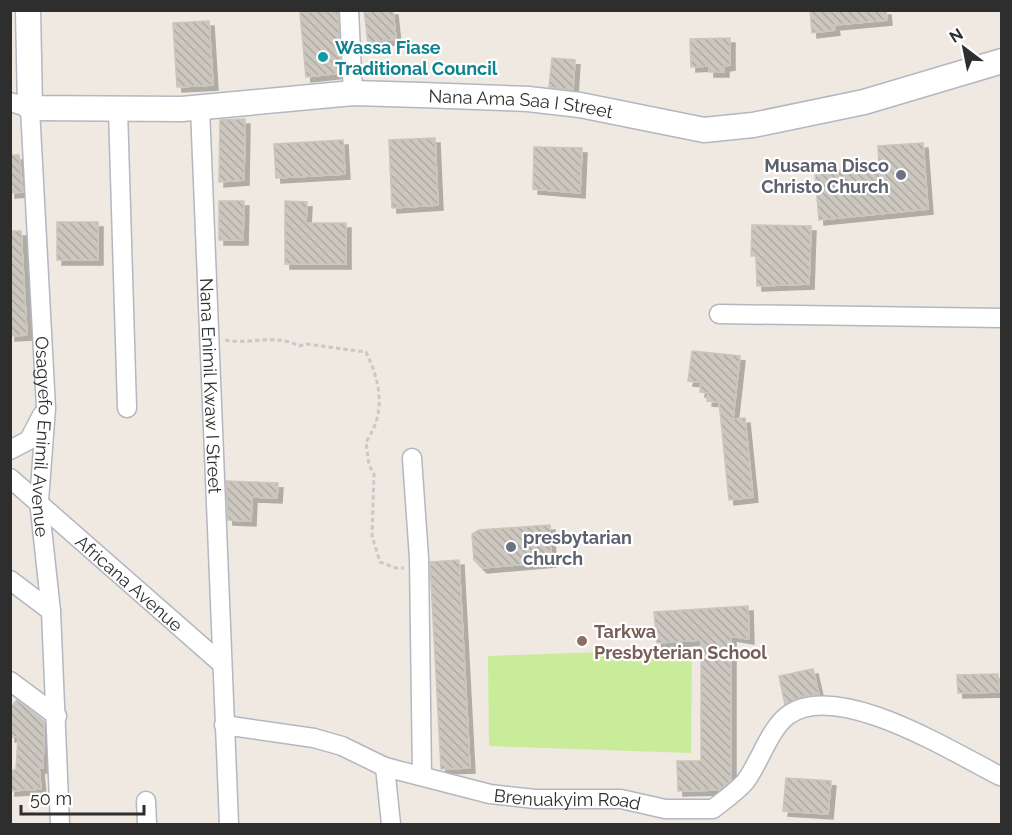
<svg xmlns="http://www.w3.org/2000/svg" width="1012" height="835" viewBox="0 0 1012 835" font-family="Raleway,sans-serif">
<defs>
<pattern id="building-back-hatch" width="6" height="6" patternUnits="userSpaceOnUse" patternTransform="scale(1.5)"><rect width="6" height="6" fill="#cbc7bf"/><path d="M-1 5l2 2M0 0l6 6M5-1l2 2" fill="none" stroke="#afaba4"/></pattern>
<filter id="shadow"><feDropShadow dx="5" dy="5" stdDeviation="0" flood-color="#0004"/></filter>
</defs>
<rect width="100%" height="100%" fill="#efe9e1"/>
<path fill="#c9ec9a" d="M692 649 691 753 489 746 488 656Z"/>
<path fill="url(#building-back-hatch)" stroke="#cbc5ba" stroke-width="1.5" filter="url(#shadow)" d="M326 10H338L341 73 306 77 300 13Z
M364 10H393L396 39 368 43Z
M810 10H886L887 20 834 25 835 30 812 33Z
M209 21 213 85 177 87 173 23Z
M730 38V65L724 66V72H709V66L691 67 690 39Z
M552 58 575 60 573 90 549 87Z
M245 119 244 180 219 182 220 120Z
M435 138 438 205 392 208 389 140Z
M343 140 345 174 276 178 274 144Z
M923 143 928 209 819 220 815 174 879 165 878 146Z
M534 147 582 148 580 193 533 189Z
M10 155H19L23 192 10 193Z
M219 201H244L243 240H219Z
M285 201 307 202 306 223H346V264H285Z
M57 222H98V260H57Z
M752 225 811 226 809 284 757 286 756 256H751Z
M10 231H21L27 335 10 336Z
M692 351 740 356 733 419 745 418 753 497 729 500 719 402 707 401 708 393 700 392 701 382 688 381Z
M226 481 278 483 277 498 252 497 251 521 228 520Z
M550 525 551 562 482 568 474 560 472 534 479 530Z
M459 560 470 768 441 769 430 562Z
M748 606 749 639 731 636V780L719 790 678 791 677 761H701V640L657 643 654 612Z
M813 669 819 695 804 696 785 705 779 676Z
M998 674 999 692 958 693 957 675Z
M17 700 44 721 43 768H39L41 789 10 791V770H16L18 737H10V708Z
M786 778 831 781 828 814 783 811Z"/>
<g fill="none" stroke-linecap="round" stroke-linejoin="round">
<defs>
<g id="minor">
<path d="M349 10 353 93"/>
<path id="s1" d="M10 102 30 108 46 408 39 501 51 611 60 824"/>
<path id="s2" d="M200 108 229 824"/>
<path d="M118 109 127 408"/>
<path d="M719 314 1002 318"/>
<path d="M10 450 29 440 42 415"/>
<path d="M412 458 419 558 422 776"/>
<path id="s3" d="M10 478 222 664"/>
<path d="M10 580 51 611"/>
<path d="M10 681 57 716"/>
<path id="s4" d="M224 725 314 738 342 746 385 767 490 794 535 799H621L665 809H713C723 801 736 792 745 782 759 764 769 730 787 716 836 678 954 753 1000 776"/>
<path d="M385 767 391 824"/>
<path d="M146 801 147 824"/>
</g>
<g id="tertiary">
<path id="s5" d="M28 10 30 108 182 109 353 93 421 95 528 99 580 105 704 130 753 125 864 102 1002 61"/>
</g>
</defs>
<use href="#minor" stroke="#b4b7c1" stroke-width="21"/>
<use href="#tertiary" stroke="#b4b7c1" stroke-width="27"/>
<path stroke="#c9c9c9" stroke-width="3" stroke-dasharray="4.5 3" stroke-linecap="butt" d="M225 340C252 345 274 333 299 346L307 344 366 352C381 383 386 413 366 442L369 465 374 474 372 536 380 562 396 568H404"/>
<use href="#minor" stroke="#fff" stroke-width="18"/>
<use href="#tertiary" stroke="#fff" stroke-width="24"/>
</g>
<circle fill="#0f9aa8" stroke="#fff" stroke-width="2" cx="323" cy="57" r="6"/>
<g fill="#6b7280" stroke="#fff" stroke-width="2">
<circle cx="901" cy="175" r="6"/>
<circle cx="511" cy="547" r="6"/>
</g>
<circle fill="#8d6e63" stroke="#fff" stroke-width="2" cx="582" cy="641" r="6"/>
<g text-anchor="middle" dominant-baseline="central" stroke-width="4.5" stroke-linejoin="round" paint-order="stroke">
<g font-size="18" font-weight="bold" fill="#0d838f" stroke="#fff" text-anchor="start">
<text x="335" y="47">Wassa Fiase<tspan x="335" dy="21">Traditional Council</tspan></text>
</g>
<g font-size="18" fill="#2e2e2e" stroke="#fff">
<text stroke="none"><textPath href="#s5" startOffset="590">Nana Ama Saa I Street</textPath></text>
<text stroke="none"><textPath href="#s2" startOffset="278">Nana Enimil Kwaw I Street</textPath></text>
<text stroke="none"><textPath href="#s1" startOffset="350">Osagyefo Enimil Avenue</textPath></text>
<text stroke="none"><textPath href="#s3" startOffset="159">Africana Avenue</textPath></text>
<text stroke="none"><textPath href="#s4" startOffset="354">Brenuakyim Road</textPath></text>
</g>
<g font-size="18" font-weight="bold" fill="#5b616d" stroke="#fff" text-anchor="end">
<text x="889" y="165">Musama Disco<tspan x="889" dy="21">Christo Church</tspan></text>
<text x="523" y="537" text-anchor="start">presbytarian<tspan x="523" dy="21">church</tspan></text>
</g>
<g font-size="18" font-weight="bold" fill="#785e54" stroke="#fff" text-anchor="start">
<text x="594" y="631">Tarkwa<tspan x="594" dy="21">Presbyterian School</tspan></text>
</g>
</g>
<rect width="1012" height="835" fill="none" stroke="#2e2e2e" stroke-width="24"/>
<g transform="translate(964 48) rotate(328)" stroke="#ffffff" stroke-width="4.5" paint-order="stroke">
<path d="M0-4.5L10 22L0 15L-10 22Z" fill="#2e2e2e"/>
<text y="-9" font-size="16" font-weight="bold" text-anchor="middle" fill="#2e2e2e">N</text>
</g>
<path d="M21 805v9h123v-9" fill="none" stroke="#2e2e2e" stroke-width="3"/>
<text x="30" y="805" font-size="18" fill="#2e2e2e" stroke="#ffffff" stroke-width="4.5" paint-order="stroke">50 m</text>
</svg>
